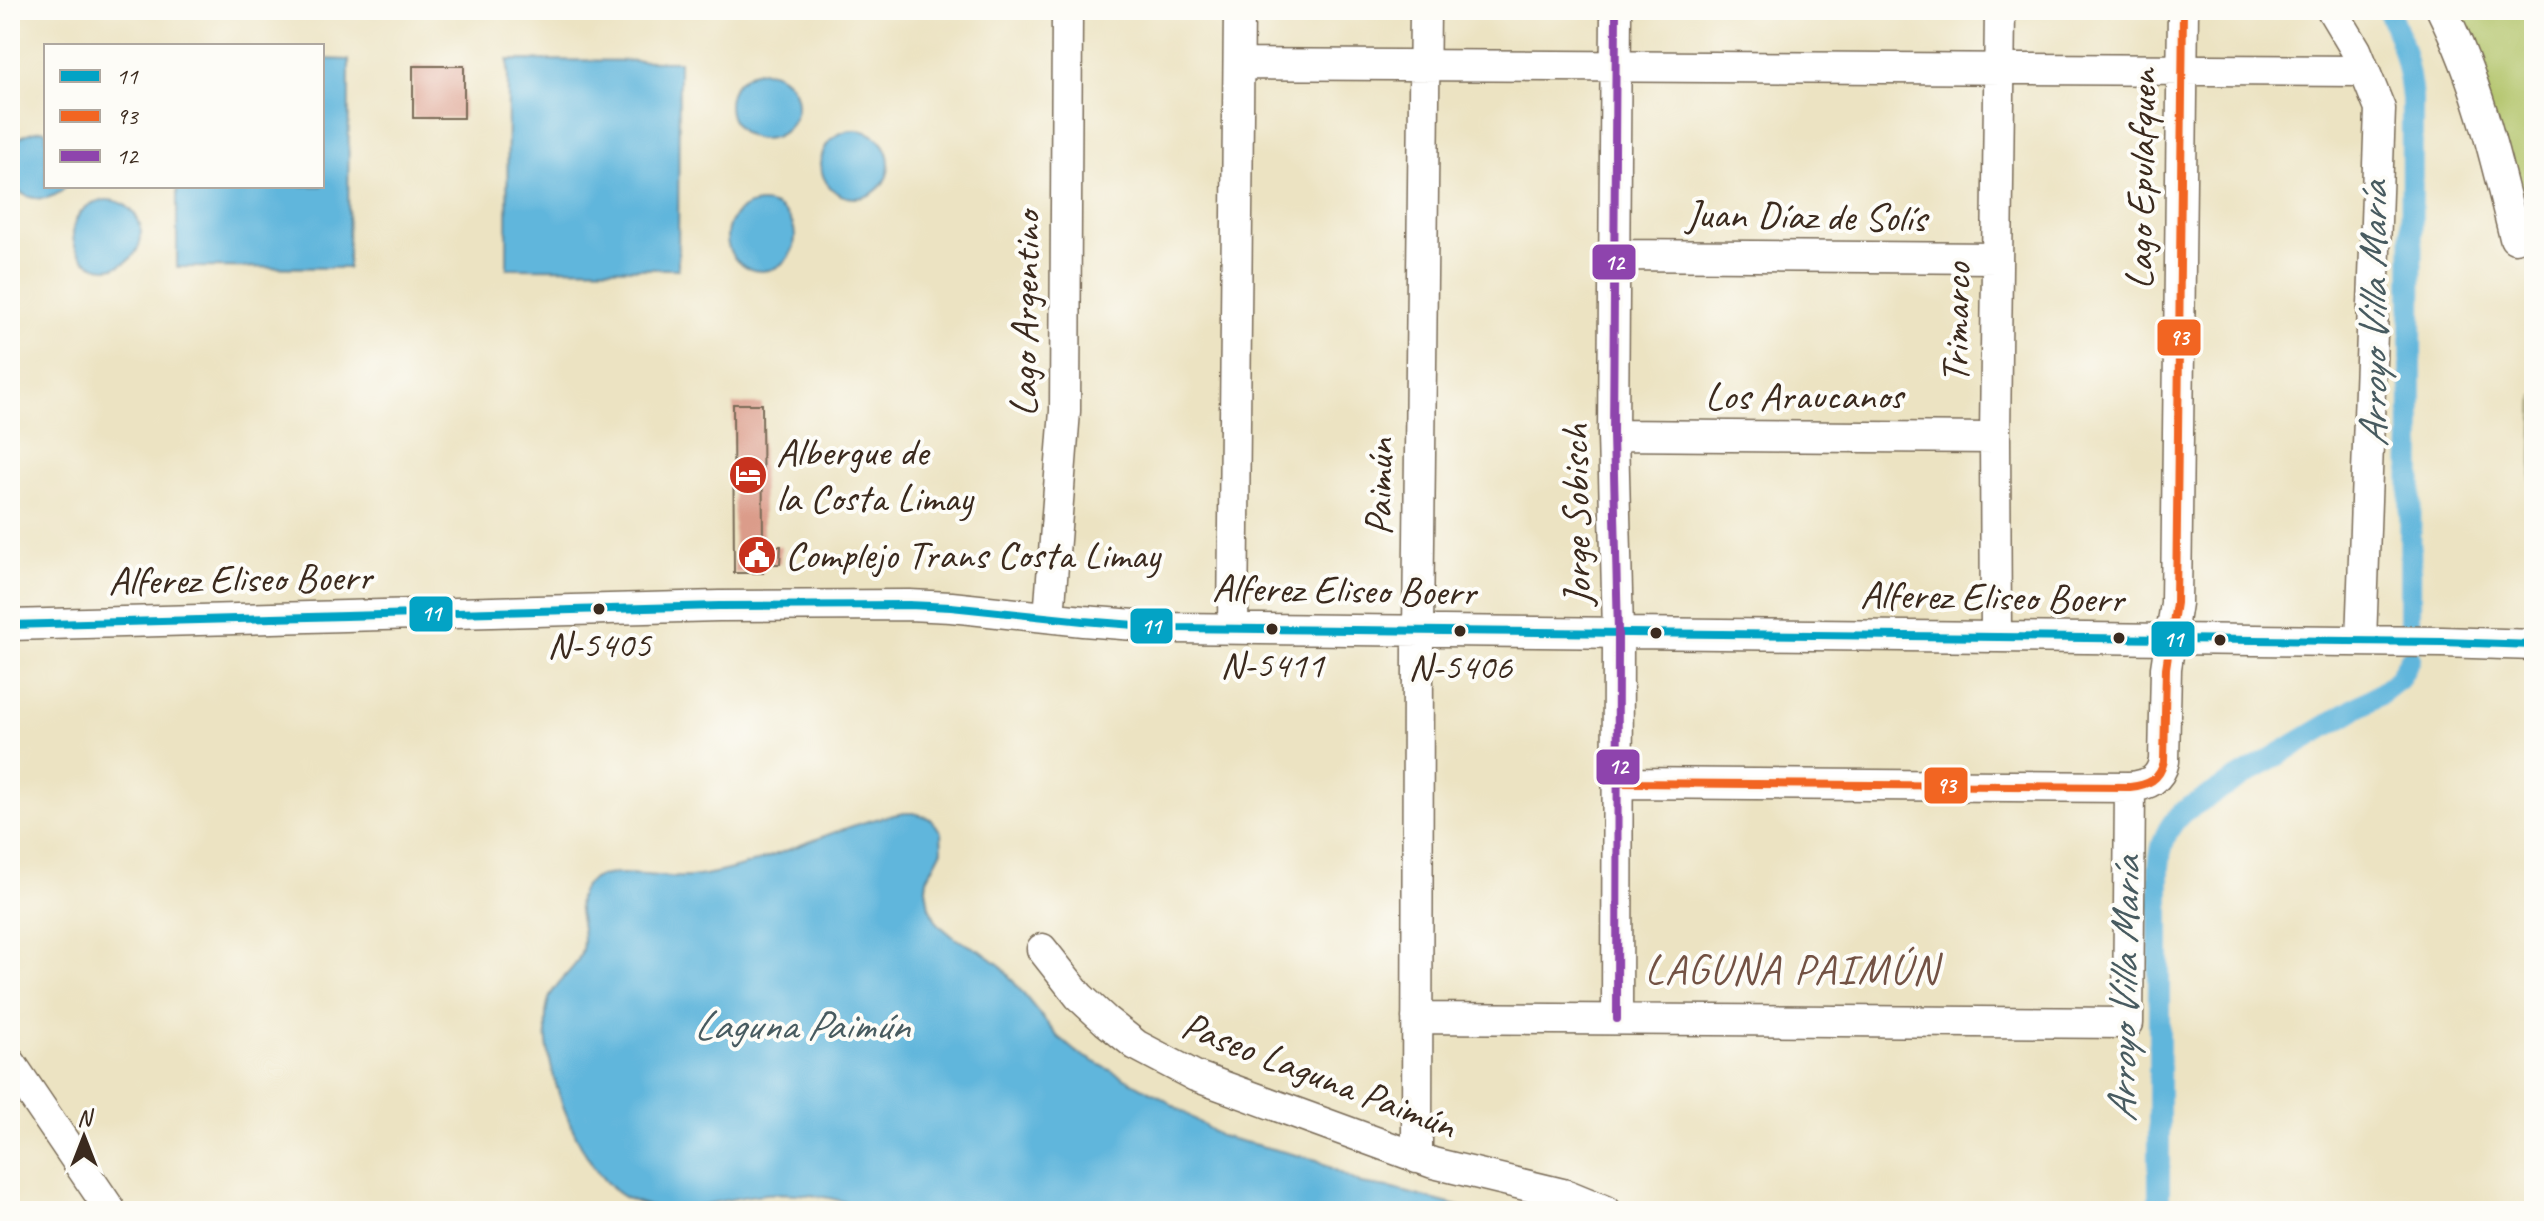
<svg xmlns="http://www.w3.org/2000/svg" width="2544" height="1221" viewBox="0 0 2544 1221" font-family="Caveat,sans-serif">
<rect width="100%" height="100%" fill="#fdfcf7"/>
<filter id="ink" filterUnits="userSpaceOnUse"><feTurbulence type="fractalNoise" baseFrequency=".0125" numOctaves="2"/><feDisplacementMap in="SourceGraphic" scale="16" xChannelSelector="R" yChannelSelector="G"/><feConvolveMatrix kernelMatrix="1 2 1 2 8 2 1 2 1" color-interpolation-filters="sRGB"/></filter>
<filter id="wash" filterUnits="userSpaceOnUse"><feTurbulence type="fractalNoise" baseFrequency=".006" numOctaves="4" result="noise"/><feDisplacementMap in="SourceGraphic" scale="32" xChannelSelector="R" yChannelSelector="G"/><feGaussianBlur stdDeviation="1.8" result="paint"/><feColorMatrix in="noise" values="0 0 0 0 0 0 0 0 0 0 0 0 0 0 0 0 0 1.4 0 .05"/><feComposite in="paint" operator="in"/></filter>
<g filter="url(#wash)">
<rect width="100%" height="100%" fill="#ece3c2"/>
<path fill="#b0c266" stroke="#767642" stroke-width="2" d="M2449 10H2534V280L2501 152Z
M2534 395V620L2528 601Z"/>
<path fill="#60b6dc" stroke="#4e707d" stroke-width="2" d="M322 59 349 60 348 268 177 267V186H322Z
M508 60 679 61 678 269 507 268Z
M729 105a34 34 0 1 1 68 0a34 34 0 1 1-68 0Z
M821 164a34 34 0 1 1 68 0a34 34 0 1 1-68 0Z
M42 130 46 131V186H67C50 204 23 203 10 180 10 152 8 135 42 130Z
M73 234a34 34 0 1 1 68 0a34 34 0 1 1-68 0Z
M727 237a34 34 0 1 1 68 0a34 34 0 1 1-68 0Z
M905 813H915L931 819 941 832 942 850 927 879 926 888 929 907 938 924 956 939 981 951 1001 966 1058 1037 1076 1052 1159 1096 1220 1136 1317 1160 1361 1184 1394 1189 1475 1211H869C837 1195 791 1191 756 1195 712 1200 670 1220 626 1198 579 1174 533 1048 549 999 556 979 578 970 582 949 588 925 566 900 590 881 608 866 666 880 691 877 765 869 831 824 905 813Z"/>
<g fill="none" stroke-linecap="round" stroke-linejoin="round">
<path stroke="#60b6dc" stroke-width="22" d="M2388 10C2402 39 2409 67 2412 99L2410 623
M2159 1211V867C2161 843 2166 827 2184 811L2378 695 2399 679 2410 659"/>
</g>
<g id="blocks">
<path fill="#db9c8a" d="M413 66H464V118H413Z
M733 404H762L763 546H781L780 564H763V573H734Z"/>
</g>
</g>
<g filter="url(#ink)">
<use href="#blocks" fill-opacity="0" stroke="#796b57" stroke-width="2"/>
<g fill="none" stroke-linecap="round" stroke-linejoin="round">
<defs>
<path id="minor" d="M1616 10 1613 435 1618 632 1617 1019
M2332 10 2356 50 2380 109 2361 641
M2442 10C2478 82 2496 160 2515 238
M1239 64 2363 71
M1614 255 1997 258
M1613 435 1995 438
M1049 617 1065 411 1067 10
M10 625 719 606 909 605 951 607 1083 621 1174 628 2442 642 2534 645
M1233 628 1239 10
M1996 637 1995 438 2000 10
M1618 783 2130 787C2148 785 2160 780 2164 761L2166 668 2176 603 2183 10
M1042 949 1079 996 1106 1021 1136 1045 1195 1076 1433 1163 1567 1195 1606 1211
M1417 1018 2128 1023 2130 787
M10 1062 111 1211
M1417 1158 1418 630 1425 10"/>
</defs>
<use href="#minor" stroke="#796b57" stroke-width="33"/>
<use href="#minor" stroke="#fff" stroke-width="30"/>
<defs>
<path id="bus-1" d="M10 625 719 606 909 605 951 607 1083 621 1174 628 2442 642 2534 645"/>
<path id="bus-2" d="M1618 783 2130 787C2148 785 2160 780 2164 761L2166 668 2176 603 2183 10"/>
<path id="bus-3" d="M1616 10 1613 435 1618 632 1617 1019"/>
</defs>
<use href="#bus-1" stroke="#fdfcf7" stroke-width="14"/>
<use href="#bus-2" stroke="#fdfcf7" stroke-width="14"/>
<use href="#bus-3" stroke="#fdfcf7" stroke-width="14"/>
<use href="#bus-1" stroke="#03a3c5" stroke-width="8"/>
<use href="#bus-2" stroke="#f26522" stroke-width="8"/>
<use href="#bus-3" stroke="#8e44ad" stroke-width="8"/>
</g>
</g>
<defs>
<symbol id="hotel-disc" viewBox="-11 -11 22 22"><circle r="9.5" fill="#c8321e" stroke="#fdfcf7"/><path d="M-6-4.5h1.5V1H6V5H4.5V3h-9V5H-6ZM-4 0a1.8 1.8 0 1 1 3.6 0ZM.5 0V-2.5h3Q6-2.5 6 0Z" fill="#fff"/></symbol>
<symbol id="civic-disc" viewBox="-11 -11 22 22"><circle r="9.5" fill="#c8321e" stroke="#fdfcf7"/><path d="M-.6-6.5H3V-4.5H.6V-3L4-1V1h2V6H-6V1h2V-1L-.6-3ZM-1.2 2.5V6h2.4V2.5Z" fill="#fff"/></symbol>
</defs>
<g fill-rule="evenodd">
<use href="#hotel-disc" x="726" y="453" width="44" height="44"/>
<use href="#civic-disc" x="735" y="533" width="44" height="44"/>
</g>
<g fill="#3b2a1e" stroke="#fdfcf7" stroke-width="3">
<circle cx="599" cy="609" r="7"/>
<circle cx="1272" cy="629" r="7"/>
<circle cx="1460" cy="631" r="7"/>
<circle cx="1656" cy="633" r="7"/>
<circle cx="2119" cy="638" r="7"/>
<circle cx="2220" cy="640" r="7"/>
</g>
<g text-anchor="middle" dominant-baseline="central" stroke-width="8" stroke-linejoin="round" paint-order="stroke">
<g font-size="38" fill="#3b2a1e" stroke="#fdfcf7">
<text x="599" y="644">N-5405</text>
<text x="1272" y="664">N-5411</text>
<text x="1460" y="666">N-5406</text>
</g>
<g font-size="40" fill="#3b2a1e" stroke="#fdfcf7">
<text transform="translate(2141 179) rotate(-89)">Lago Epulafquen</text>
<text transform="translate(1806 216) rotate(1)">Juan Díaz de Solís</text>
<text transform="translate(1025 314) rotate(-89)">Lago Argentino</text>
<text transform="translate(1956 323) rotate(-89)">Trimarco</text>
<text x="1804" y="396">Los Araucanos</text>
<text transform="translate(1379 487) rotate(-89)">Paimún</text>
<text transform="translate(1576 515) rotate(-91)">Jorge Sobisch</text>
<text transform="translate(240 579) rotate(-1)">Alferez Eliseo Boerr</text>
<text transform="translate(1344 590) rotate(1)">Alferez Eliseo Boerr</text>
<text transform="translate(1992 597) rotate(1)">Alferez Eliseo Boerr</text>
<text transform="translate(1319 1075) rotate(21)">Paseo Laguna Paimún</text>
</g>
<g font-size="40" fill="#3b2a1e" stroke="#fdfcf7" text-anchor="start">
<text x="776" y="452">Albergue de<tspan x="776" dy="46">la Costa Limay</tspan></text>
<text x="785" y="555">Complejo Trans Costa Limay</text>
</g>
<g font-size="42" font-style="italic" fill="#485b60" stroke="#fdfcf7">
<text transform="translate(2373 315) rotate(-90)">Arroyo Villa María</text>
<text transform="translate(2124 990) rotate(-89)">Arroyo Villa María</text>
<text x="801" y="1025">Laguna Paimún</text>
</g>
<g font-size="42" letter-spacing="2" fill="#735244" stroke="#fdfcf7">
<text x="1792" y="969">LAGUNA PAIMÚN</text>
</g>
</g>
<g stroke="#fdfcf7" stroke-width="3">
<rect x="1591" y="243" width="46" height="38" rx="8" fill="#8e44ad"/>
<rect x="2156" y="318" width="46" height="39" rx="8" fill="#f26522"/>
<rect x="408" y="595" width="46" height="38" rx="8" fill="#03a3c5"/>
<rect x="1129" y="607" width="45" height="38" rx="8" fill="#03a3c5"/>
<rect x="2150" y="620" width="46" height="38" rx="8" fill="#03a3c5"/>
<rect x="1595" y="748" width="46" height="38" rx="8" fill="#8e44ad"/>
<rect x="1923" y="766" width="46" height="39" rx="8" fill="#f26522"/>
</g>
<g font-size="22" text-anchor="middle" font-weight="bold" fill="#fff">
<text x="1614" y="270">12</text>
<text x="2179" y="345">93</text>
<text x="431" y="621">11</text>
<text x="1151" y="634">11</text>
<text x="2173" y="647">11</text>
<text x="1618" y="774">12</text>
<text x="1946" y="793">93</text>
</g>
<rect width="2544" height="1221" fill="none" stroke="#fdfcf7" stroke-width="40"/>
<rect x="44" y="44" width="280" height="144" fill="#fdfcf7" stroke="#afa8a0" stroke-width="2"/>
<rect x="60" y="70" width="40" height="12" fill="#03a3c5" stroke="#afa8a0" stroke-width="2"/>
<text x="116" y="84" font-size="24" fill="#3b2a1e">11</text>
<rect x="60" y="110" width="40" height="12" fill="#f26522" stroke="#afa8a0" stroke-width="2"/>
<text x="116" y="124" font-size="24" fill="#3b2a1e">93</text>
<rect x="60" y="150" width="40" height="12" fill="#8e44ad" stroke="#afa8a0" stroke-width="2"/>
<text x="116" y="164" font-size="24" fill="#3b2a1e">12</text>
<g transform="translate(84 1137)" stroke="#fdfcf7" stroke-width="6" paint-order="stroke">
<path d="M0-6L14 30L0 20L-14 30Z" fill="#3b2a1e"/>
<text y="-12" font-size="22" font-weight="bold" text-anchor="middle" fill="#3b2a1e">N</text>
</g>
</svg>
